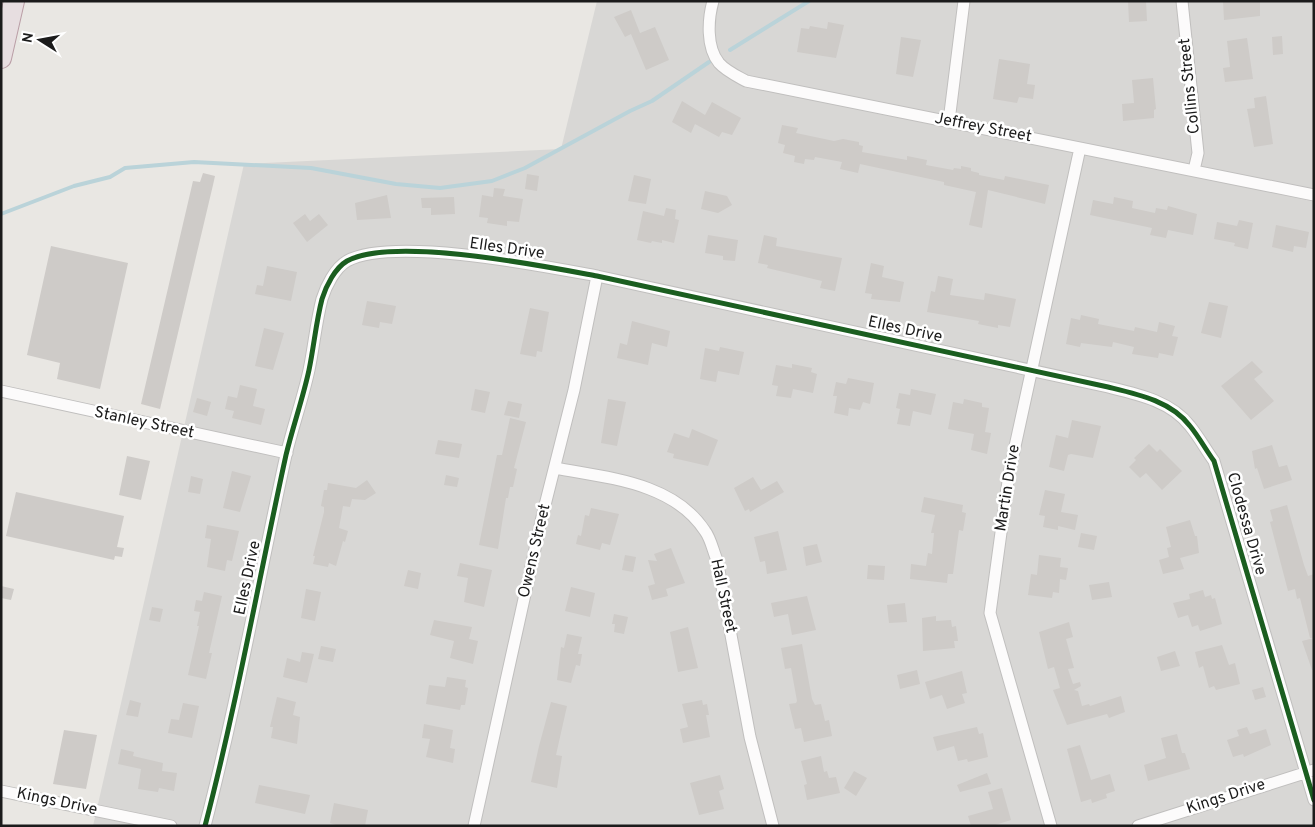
<svg xmlns="http://www.w3.org/2000/svg" width="1315" height="827" viewBox="0 0 1315 827" font-family="Overpass,sans-serif">
<rect width="100%" height="100%" fill="#e9e7e3"/>
<path fill="#d8d7d5" d="M597 1H1314V826H93L244 164 561 149Z"/>
<g fill="none" stroke-linecap="round" stroke-linejoin="round">
<path stroke="#bad3d9" stroke-width="4" d="M730 50 809 1
M1 214 74 186 110 177 125 168 194 162 311 168 396 184 440 188 492 181 525 168 630 111 652 101 709 62"/>
</g>
<path fill="#cecbc8" d="M1128 1H1146L1147 21 1129 22Z
M1223 1H1260V16L1224 20Z
M631 10 640 33 655 27 669 60 646 70 631 34 625 37 614 17Z
M828 22 844 25 836 58 797 52 801 28 809 29 810 26 827 29Z
M1282 36 1283 54 1273 55 1272 37Z
M901 37 921 40 913 77 896 74Z
M1247 38 1253 79 1225 82 1223 68 1230 67 1227 41Z
M999 59 1030 64 1027 84 1035 85 1033 99 1019 97 1017 103 993 99Z
M1153 78 1156 109 1154 110V118L1123 121 1122 104 1134 103 1132 80Z
M1266 96 1273 144 1254 147 1247 109 1255 108 1254 98Z
M682 101 705 115 712 102 741 118 732 135 722 132 719 137 695 124 691 133 672 122Z
M782 125 798 128 796 133 834 141 843 139 859 142V145L863 146 862 152 907 160V156L927 160 926 165 953 170 954 168 961 169V166L971 168V171L979 173V175L1004 180 1005 176 1049 185 1045 204 988 190 982 228 969 225 976 192 944 185V182L860 164 858 173 840 169 842 162 815 157 814 160 805 159 804 164 794 162 795 156 783 153 785 145 778 143Z
M203 173 215 176 213 185 160 409 141 404 193 181 200 182Z
M527 174 539 176 537 191 525 189Z
M634 175 651 179 646 204 628 201Z
M494 188 505 189 503 196 523 199 519 222 507 221V226L487 223 488 218 479 217 482 195 493 197Z
M705 191 727 196 732 205 718 213 701 209Z
M387 195 391 218 357 220 355 203Z
M454 197 455 214 431 215V208H422L421 198Z
M1114 197 1133 201 1132 208 1155 213 1156 208 1167 210 1168 206 1197 214 1193 235 1168 230 1166 238 1150 235 1152 228 1090 215 1093 200 1113 204Z
M666 208 676 210 675 219 679 220 674 243 662 240V243L652 241 651 243 637 240 643 211 664 216Z
M305 214 310 221 319 214 328 225 307 242 293 223Z
M1239 220 1253 223 1248 249 1234 246 1235 243 1214 239 1217 222 1237 226Z
M1276 225 1309 232 1306 248 1294 246 1293 252 1272 247Z
M708 235 738 240 735 261 723 260V256L705 253Z
M764 235 777 238 776 246 842 258 835 291 820 288 822 281 767 268 768 265 758 263Z
M51 246 128 263 100 389 57 379 60 363 27 355Z
M871 263 884 266 882 277 904 282 900 302 871 299 872 294 865 293Z
M267 266 297 272 291 301 255 294 257 285 263 286Z
M938 276 953 279 950 295 984 300 985 293 1016 299 1010 327 998 325V328L978 324 979 321 927 312 931 291 935 292Z
M367 301 396 306 392 324 380 322 379 328 362 325Z
M1209 302 1228 306 1221 338 1201 333Z
M530 308 549 312 542 352 537 351 536 357 520 354Z
M1081 315 1099 319 1098 324 1134 331 1135 327 1157 332 1159 322 1175 326 1172 336 1178 337 1173 356 1159 353 1158 358 1132 354 1134 347 1113 342 1112 347 1081 343 1080 347 1066 344 1071 318 1080 320Z
M632 321 670 331 667 347 652 343 648 365 617 358 620 343 627 345Z
M264 328 284 333 273 370 255 366Z
M720 347 744 352 739 375 718 371 716 382 700 379 705 348 719 351Z
M1252 361 1263 372 1254 379 1274 401 1251 420 1221 386Z
M792 364 812 368 811 372 817 374 813 393 793 389 791 398 776 396 778 386 772 385 776 365 792 368Z
M848 378 874 383 870 404 863 402 860 410 849 408 848 416 834 413 837 396H833L836 382 846 384Z
M240 385 257 389 253 406 265 409 261 425 232 418 234 411 225 409 228 396 237 398Z
M475 389 490 392 485 413 471 410Z
M911 389 936 394 931 415 913 411 910 426 897 424 900 409 896 408 899 393 910 395Z
M197 398 211 402 207 416 193 412Z
M608 399 626 402 617 446 601 443Z
M964 399 982 403V407L989 408 985 432 991 433 987 454 971 450 974 434 948 429 953 402 963 404Z
M508 401 522 404 519 418 504 415Z
M510 418 526 422 514 468 517 469 513 487H510L508 498H506L498 549 479 545 497 455H502Z
M1072 420 1101 426 1093 458 1071 454 1068 455 1064 471 1049 467 1056 435 1068 438Z
M692 429 718 440 708 466 673 458 674 454 667 452 674 433 689 438Z
M438 440 462 444 459 458 435 454Z
M1149 444 1157 452 1160 449 1182 471 1162 490 1146 473 1140 478 1129 467 1136 460 1134 458Z
M1272 445 1279 467 1287 465 1292 480 1264 489 1257 468 1255 469 1252 451Z
M127 456 150 461 141 500 119 495Z
M232 471 251 476 240 512 223 508Z
M446 475 459 478 457 487 444 485Z
M191 476 203 479 200 494 188 492Z
M753 477 761 490 777 481 784 492 750 512 749 509 745 511 734 488Z
M367 480 376 493 365 500 352 499 350 507 343 506 339 528 348 531 345 542 343 541 336 566 329 563 328 567 313 564 315 556H313L324 512V507L321 506 324 490H327L328 483 356 488Z
M1045 490 1065 494 1061 512 1078 515 1075 530 1058 526V530L1043 527 1045 516 1039 515Z
M16 492 124 516 117 547 124 548 122 557 115 556 114 560 6 536Z
M924 497 963 505 962 512 966 513 963 531 959 530 953 574H948L947 583 910 579 911 564 926 566 928 553 932 554 934 533H931L935 515 921 512Z
M1287 505 1304 565 1308 576 1314 574V638H1310L1300 598 1297 599 1295 589 1288 591 1270 522 1273 521 1270 510Z
M591 508 619 514 610 545 602 543 600 550 576 544 578 535 581 536 585 515 589 516Z
M1190 520 1195 536H1197L1199 553 1180 558 1184 569 1163 574 1159 560 1169 557 1167 548 1171 547 1166 527Z
M207 525 239 531 232 561 227 560 225 571 207 567 211 539 205 538Z
M778 531 787 570 767 574 765 561 760 562 754 537Z
M1081 533 1097 536 1094 550 1078 547Z
M817 544 822 562 806 566 803 547Z
M671 548 685 583 666 589 668 596 652 600 648 586 655 584 648 560 657 561 654 554Z
M625 555 636 557 633 572 622 570Z
M1039 555 1061 558 1060 567 1068 568 1066 580 1060 579 1059 593 1053 592 1052 598 1028 595 1031 574 1037 575Z
M460 563 492 570 484 607 464 602 468 578 457 576Z
M868 565 885 566 884 580 867 579Z
M408 570 421 573 418 589 404 586Z
M1109 582 1112 597 1092 600 1089 585Z
M1 586 14 589 11 600 1 598Z
M571 587 595 593 590 617 565 611Z
M306 589 321 592 315 621 301 618Z
M1203 590 1205 597 1211 595 1212 599 1215 598 1222 624 1200 631 1198 625 1192 627 1188 615 1178 618 1173 603 1190 599 1189 594Z
M204 592 222 596 209 653H212L206 679 188 675 199 626H197L200 612 194 611 196 600 202 601Z
M807 596 816 630 792 635 788 614 774 617 771 603Z
M905 603 907 622 889 623 887 605Z
M152 607 163 609 160 622 149 620Z
M614 614 628 617 624 634 614 632 615 624H612Z
M936 616V621L951 620 952 627 956 626 958 641H954L955 648 923 651 922 618Z
M434 620 472 627 469 639 478 641 473 664 450 658 454 641 430 635Z
M1069 622 1073 637 1066 639 1074 668 1068 669 1073 684 1080 682 1081 686 1074 690 1078 691 1082 706 1089 704 1090 706 1121 696 1125 712 1109 718 1107 714 1067 725 1053 690 1060 688 1054 667 1048 669 1039 632Z
M688 627 698 668 678 672 670 632Z
M567 634 582 637 578 654H582L580 666 576 665 571 683 557 680 561 647 564 648Z
M1314 638V670H1312L1302 641Z
M802 644 812 699 815 705 821 704 825 721 829 720 832 736 804 742 801 728 795 729 789 704 796 703 797 701 791 668 785 669 781 648Z
M1222 645 1229 665 1235 663 1240 684 1216 690 1214 686 1209 688 1203 666 1199 668 1195 652Z
M321 646 336 649 333 662 318 659Z
M1175 651 1180 666 1161 671 1157 657Z
M302 652 314 654 307 683 283 677 287 658 300 662Z
M917 670 920 684 900 689 897 675Z
M962 671 967 693 962 694 965 703 947 709 942 695 930 699 925 682Z
M447 677 466 680 465 687 468 688 465 705H461L460 710 426 704 429 685 445 687Z
M1263 687 1266 697 1255 700 1252 690Z
M277 697 296 702 293 715 300 717 297 744 271 738 273 727H270Z
M130 700 141 703 138 717 126 715Z
M702 700 703 705 707 704 709 715H706L710 737 683 743 680 729 688 727 682 704Z
M551 702 567 706 556 755 562 756 557 788 531 782 539 746Z
M183 703 199 706 192 738 168 733 171 719 179 720Z
M424 724 453 730 450 748 455 749 453 763 426 757 430 739 422 738Z
M977 727 979 734 983 733 988 757 968 762 967 759 958 761 954 746 937 751 933 737Z
M1247 727 1250 734 1266 729 1271 745 1244 757 1243 754 1233 757 1227 740 1239 736 1237 730Z
M64 730 97 735 86 789 53 784Z
M1177 734 1182 753H1185L1190 769 1148 781 1144 765 1166 758 1161 738Z
M1080 745 1091 780 1110 774 1115 791 1106 794 1107 798 1092 803 1091 799 1081 802 1067 749Z
M121 749 134 752 133 756 163 763 162 771 177 773 174 791 159 788 158 792 138 789 141 769 118 764Z
M821 756 824 772 827 771 829 778 836 777 840 793 807 800 804 785 807 784 801 761Z
M854 771 867 778 856 796 844 788Z
M987 773 991 784 960 792 957 785Z
M720 775 724 789 719 791 724 809 699 815 690 783Z
M259 785 310 795 305 814 255 803Z
M1002 788 1011 820 992 826H971L968 816 993 809 988 792Z
M334 803 368 810 365 826H339L330 823Z"/>
<g fill="none" stroke-linecap="round" stroke-linejoin="round">
<defs>
<path id="street" d="M713 1C708 19 706 47 719 63 726 71 737 76 746 81L1314 195
M1182 1 1198 153 1194 170
M949 121 964 1
M1 391 287 453
M555 468C607 478 673 482 705 531 711 539 713 551 717 560L750 737 773 826
M1 791 171 826
M205 826C237 703 259 578 286 455 293 426 303 398 309 370 314 346 316 322 322 299 326 286 335 268 347 261 393 236 543 266 597 276L1108 387C1137 394 1171 401 1190 426 1199 437 1206 450 1214 461L1314 800
M474 826 542 517 574 390 597 276
M1051 826 990 613 1009 474 1080 148
M1138 826 1314 770"/>
<path id="highway" d="M1 58 14 1"/>
</defs>
<use href="#street" stroke="#c0bfbe" stroke-width="13"/>
<use href="#highway" stroke="#ba9ea6" stroke-width="22"/>
<use href="#street" stroke="#fcfbfb" stroke-width="11"/>
<use href="#highway" stroke="#e7dee0" stroke-width="20"/>
<defs>
<path id="cycleway" d="M205 826C237 703 259 578 286 455 293 426 303 398 309 370 314 346 316 322 322 299 326 286 335 268 347 261 393 236 543 266 597 276L1108 387C1137 394 1171 401 1190 426 1199 437 1206 450 1214 461L1314 800"/>
</defs>
<use href="#cycleway" stroke="#fff" stroke-width="8"/>
<use href="#cycleway" stroke="#1b5e20" stroke-width="5"/>
</g>
<g text-anchor="middle" dominant-baseline="central" stroke-width="5" stroke-linejoin="round" paint-order="stroke">
<g font-size="16" fill="#1b1b1b" stroke="#fff">
<text transform="translate(1190 86) rotate(-96)">Collins Street</text>
<text transform="translate(983 128) rotate(11)">Jeffrey Street</text>
<text transform="translate(507 249) rotate(8)">Elles Drive</text>
<text transform="translate(905 330) rotate(12)">Elles Drive</text>
<text transform="translate(144 423) rotate(12)">Stanley Street</text>
<text transform="translate(1008 488) rotate(-81)">Martin Drive</text>
<text transform="translate(1246 524) rotate(74)">Clodessa Drive</text>
<text transform="translate(535 551) rotate(-77)">Owens Street</text>
<text transform="translate(248 578) rotate(-78)">Elles Drive</text>
<text transform="translate(723 596) rotate(78)">Hall Street</text>
<text transform="translate(1226 797) rotate(-18)">Kings Drive</text>
<text transform="translate(57 802) rotate(12)">Kings Drive</text>
</g>
</g>
<rect width="1315" height="827" fill="none" stroke="#1b1b1b" stroke-width="5"/>
<g transform="translate(40 40) rotate(281)" stroke="#ffffff" stroke-width="4" paint-order="stroke">
<path d="M0-4L9 19L0 12L-9 19Z" fill="#1b1b1b"/>
<text y="-8" font-size="14" font-weight="bold" text-anchor="middle" fill="#1b1b1b">N</text>
</g>
</svg>
